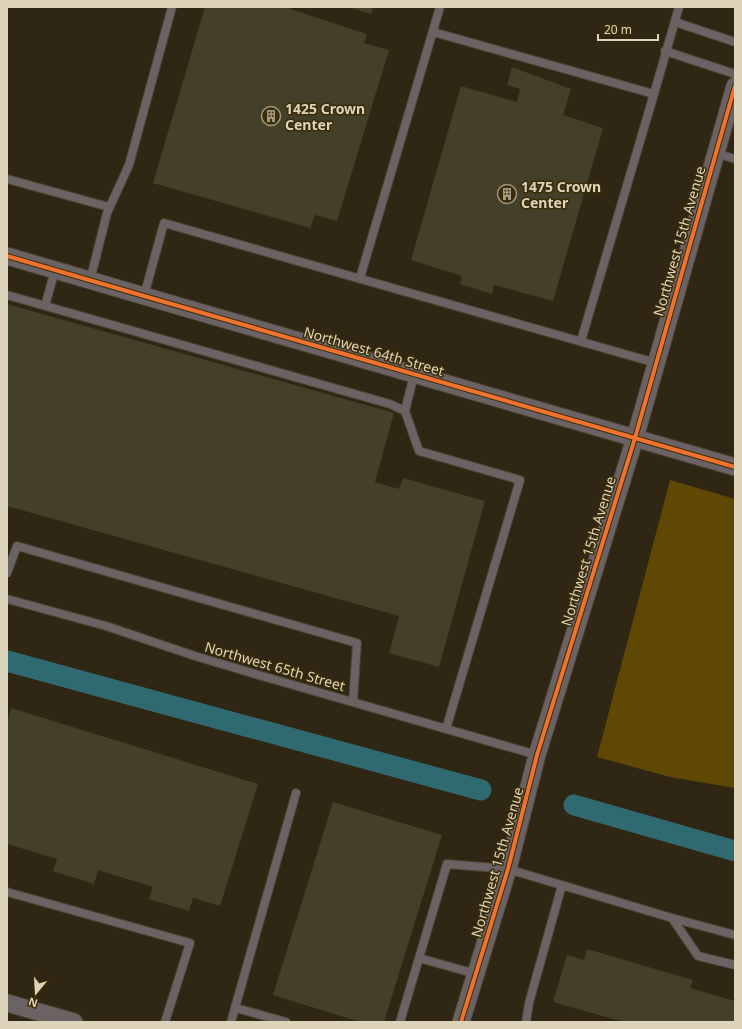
<svg xmlns="http://www.w3.org/2000/svg" width="742" height="1029" viewBox="0 0 742 1029" font-family="'Noto Sans',sans-serif">
<rect width="100%" height="100%" fill="#2f2714"/>
<path fill="#5f4803" d="M670 480 735 499V788L670 777 597 757Z"/>
<g fill="none" stroke-linecap="round" stroke-linejoin="round">
<path stroke="#306a71" stroke-width="21" d="M7 661 481 790
M574 805 735 851"/>
</g>
<path fill="#433f28" d="M205 7H291L290 9 367 34 364 43 389 50 337 221 315 215 310 228 153 183Z
M348 7H373L371 14Z
M512 67 571 89 563 115 603 128 553 301 494 285 492 294 460 284 462 276 411 260 461 86 517 102 520 89 507 85Z
M7 304 394 413 375 482 399 489 403 478 485 501 439 667 389 653 399 616 7 506Z
M11 708 258 784 220 906 193 898 189 911 149 899 153 887 98 870 94 884 53 871 57 859 7 844V722Z
M333 802 442 835 384 1022H360L273 995Z
M587 949 693 980 690 988 735 1001V1022H624L553 1002 567 955 584 960Z"/>
<g fill="none" stroke-linecap="round" stroke-linejoin="round">
<defs>
<path id="service" d="M675 22 735 42
M433 32 654 94 581 341
M665 51 735 74
M654 94 679 7
M715 153 735 159
M7 179 109 207
M360 278 440 7
M90 281 107 213 129 165 172 7
M7 295 390 404 405 411 419 451 520 480 446 729
M144 296 164 223 656 363
M45 306 55 270
M405 411 414 375
M7 573 17 546 357 643 353 702
M7 599 106 626 195 656 255 674 537 755
M7 892 190 943 165 1022
M672 918 698 956 735 965
M419 958 476 974
M236 1008 286 1022
M231 1022 296 793
M400 1022 447 864 508 869 672 918 735 935
M526 1022 529 1003 562 885"/>
<path id="minor" d="M7 256 144 296 735 467
M7 1003 74 1022
M461 1022 508 869 537 755 635 438 735 86"/>
</defs>
<use href="#service" stroke="#484231" stroke-width="10"/>
<use href="#minor" stroke="#484231" stroke-width="19"/>
<use href="#service" stroke="#6a6263" stroke-width="8"/>
<use href="#minor" stroke="#6a6263" stroke-width="17"/>
<defs>
<path id="cycleway" d="M7 256 144 296 735 467
M461 1022 508 869 537 755 635 438 735 86"/>
</defs>
<use href="#cycleway" stroke="#3b2c08" stroke-width="6"/>
<use href="#cycleway" stroke="#ef722f" stroke-width="4"/>
</g>
<defs>
<symbol id="building-ring" viewBox="-11 -11 22 22"><circle r="9.5" fill="#3b2c08" stroke="#a19781" stroke-width="1.5"/><path d="M-4-6H4V6H1V3H-1V6H-4ZM-2.5-4.3h1.7v1.8h-1.7ZM.8-4.3h1.7v1.8H.8ZM-2.5-1h1.7V.8h-1.7ZM.8-1h1.7V.8H.8Z" fill="#a19781"/></symbol>
</defs>
<g fill-rule="evenodd">
<use href="#building-ring" x="260" y="105" width="22" height="22"/>
<use href="#building-ring" x="496" y="183" width="22" height="22"/>
</g>
<g text-anchor="middle" dominant-baseline="central" stroke-width="3" stroke-linejoin="round" paint-order="stroke">
<g font-size="14" font-weight="bold" fill="#ded4bc" stroke="#3b2c08" text-anchor="start">
<text x="285" y="108">1425 Crown<tspan x="285" dy="16">Center</tspan></text>
<text x="521" y="186">1475 Crown<tspan x="521" dy="16">Center</tspan></text>
</g>
<g font-size="14" fill="#ded4bc" stroke="#3b2c08">
<text transform="translate(679 241) rotate(-74)">Northwest 15th Avenue</text>
<text transform="translate(374 351) rotate(16)">Northwest 64th Street</text>
<text transform="translate(588 551) rotate(-73)">Northwest 15th Avenue</text>
<text transform="translate(275 666) rotate(16)">Northwest 65th Street</text>
<text transform="translate(497 862) rotate(-74)">Northwest 15th Avenue</text>
</g>
</g>
<rect width="742" height="1029" fill="none" stroke="#ded4bc" stroke-width="16"/>
<g transform="translate(36 993) rotate(198)" stroke="#3b2c08" stroke-width="3" paint-order="stroke">
<path d="M0-3L7 15L0 10L-7 15Z" fill="#ded4bc"/>
<text y="-6" font-size="11" font-weight="bold" text-anchor="middle" fill="#ded4bc">N</text>
</g>
<path d="M598 34v6h60v-6" fill="none" stroke="#ded4bc" stroke-width="2"/>
<text x="604" y="34" font-size="12" fill="#ded4bc" stroke="#3b2c08" stroke-width="3" paint-order="stroke">20 m</text>
</svg>
